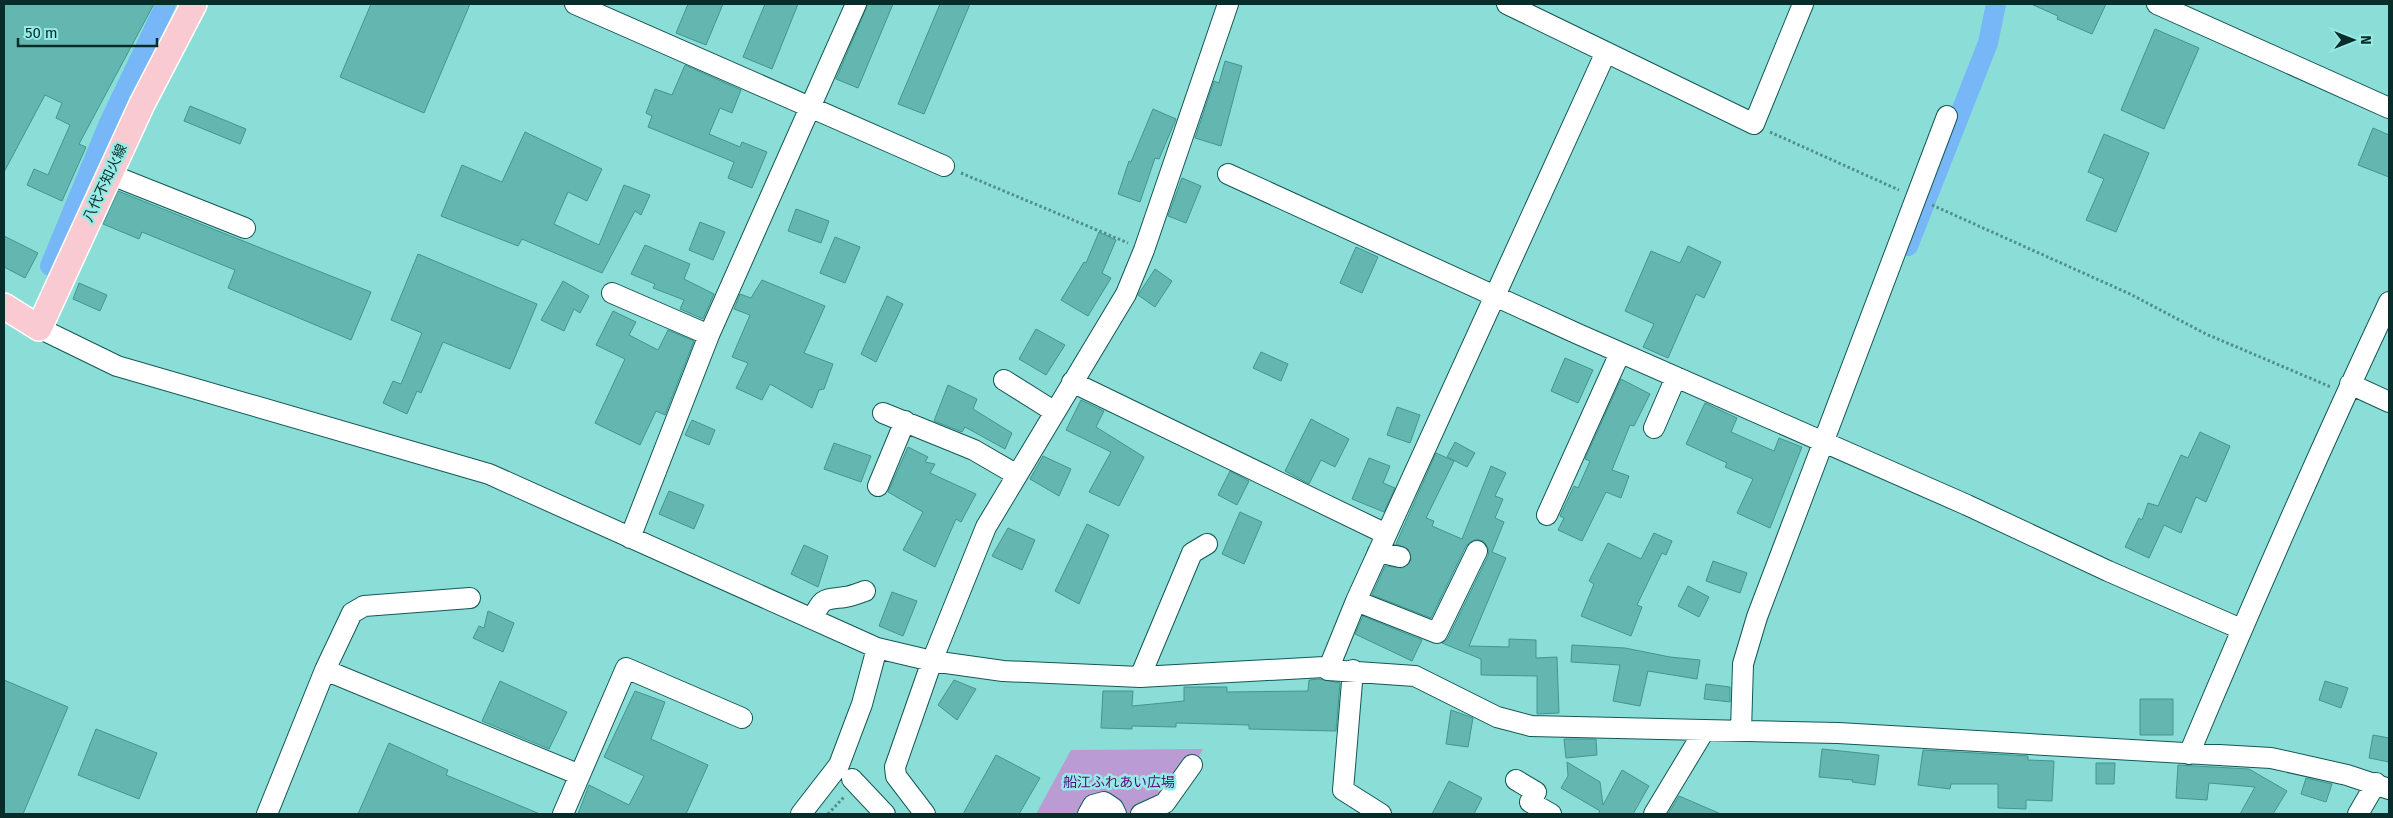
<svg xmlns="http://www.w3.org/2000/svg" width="2393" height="818" viewBox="0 0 2393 818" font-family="'Fira Sans','Noto Sans JP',sans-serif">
<rect width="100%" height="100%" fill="#8aded7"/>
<path fill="#ba9bd3" d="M1203 749 1167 814H1036L1071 750Z"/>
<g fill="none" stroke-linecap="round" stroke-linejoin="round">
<path stroke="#77b7f7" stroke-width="20" d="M1908 246 1988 43 1996 4
M50 266 109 123 166 4"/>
</g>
<path fill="#64b7b1" stroke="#419690" d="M4 4H154L79 144 86 147 62 201 27 185 34 169 48 175 70 125 56 118 62 103 45 95 4 172Z
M371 4H470L424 113 340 77Z
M688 4H723L706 45 676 33Z
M765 4H798L772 69 743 57Z
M868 4H893L858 88 836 79Z
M940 4H970L924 114 898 104Z
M2031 4H2106L2092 34 2057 19 2058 16Z
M2155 29 2199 48 2164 129 2121 110Z
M1225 61 1242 66 1221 146 1195 138 1214 81 1219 83Z
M685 65 741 90 732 113 720 108 709 134 740 147 742 142 767 152 752 188 728 178 734 162 648 127 652 116 646 113 655 89 672 95Z
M190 106 246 129 240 144 184 121Z
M1153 109 1176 119 1159 159 1155 158 1140 202 1118 194 1129 161 1131 162Z
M2373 128 2389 135V177L2358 165Z
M525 132 602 169 587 201 568 192 554 224 599 245 624 185 650 195 641 215 635 211 602 273 522 239 518 246 441 216 462 165 502 182Z
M2104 134 2149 153 2116 232 2086 220 2104 179 2088 172Z
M1182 178 1201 186 1186 223 1168 216Z
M118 191 371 292 351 340 228 288 235 270 142 232 139 239 103 224Z
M796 209 829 221 821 243 788 231Z
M700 222 725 232 713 260 689 250Z
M1099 232 1116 240 1102 273 1111 278 1088 316 1061 300 1084 262 1086 263Z
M4 236 38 253 25 278 4 267Z
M835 237 860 247 845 283 820 273Z
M645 245 690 264 684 279 714 294 703 319 680 309 684 300 653 288 655 284 631 274Z
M1688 246 1721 262 1704 298 1696 294 1668 358 1643 347 1654 324 1625 311 1651 251 1680 263Z
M1356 247 1378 257 1362 293 1340 283Z
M418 254 537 304 510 369 443 342 421 393 417 391 407 414 383 403 393 381 401 384 422 333 391 320Z
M1155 269 1172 281 1155 307 1138 295Z
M762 280 825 306 804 353 833 364 824 389 819 390 812 408 770 384 762 400 736 388 748 363 732 357 750 315 734 309 740 294 751 298Z
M563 281 589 296 580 313 574 309 564 331 541 320Z
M79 283 107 295 100 311 73 299Z
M887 296 903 304 876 362 861 354Z
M613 311 636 322 629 335 658 350 668 330 694 341 665 415 656 411 640 445 595 423 625 359 596 345Z
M1036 329 1065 345 1046 375 1019 359Z
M1261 352 1288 364 1281 381 1253 368Z
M1565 358 1593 370 1578 403 1551 391Z
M1621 379 1650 394 1634 426 1630 425 1612 470 1629 476 1621 498 1606 492 1582 541 1558 530 1564 518 1560 516 1574 486 1578 488 1590 461 1585 459Z
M948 385 977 399 973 409 1012 433 1005 449 965 427 962 432 934 421Z
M1081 400 1104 411 1096 427 1144 457 1119 506 1089 492 1111 452 1066 430Z
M1705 403 1737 418 1731 432 1774 451 1779 438 1802 447 1770 528 1737 513 1753 479 1725 467 1727 463 1686 444Z
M1397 407 1420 415 1410 443 1387 435Z
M1311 419 1349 439 1335 467 1321 460 1309 484 1285 471Z
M692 420 715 430 709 445 685 435Z
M2200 432 2230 446 2206 502 2196 497 2181 533 2164 525 2149 558 2125 547 2139 518 2142 520 2148 503 2158 506 2181 455 2188 458Z
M1455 442 1475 453 1467 467 1447 457Z
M834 443 871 456 861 482 824 469Z
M908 447 928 457 925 462 935 464 930 473 976 494 961 522 956 519 935 567 903 550 923 512 888 492Z
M1436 453 1454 461 1426 518 1434 521 1432 526 1462 539 1491 466 1506 473 1495 496 1503 499 1495 518 1504 522 1492 552 1506 558 1469 646 1509 647V639L1536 640V658L1557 657 1559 713 1537 714V676L1481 675V659L1442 643 1448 638 1488 556 1489 550 1483 541 1476 539 1466 546 1431 618 1372 595 1385 566 1403 568 1411 560 1408 549 1396 544Z
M1043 456 1071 469 1059 496 1030 479Z
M1369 458 1390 466 1383 483 1395 488 1384 512 1352 499Z
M1230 471 1249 481 1237 505 1218 495Z
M669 491 704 505 694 529 659 514Z
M1240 512 1262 522 1244 564 1222 554Z
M1087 524 1109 535 1079 604 1055 591Z
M1008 528 1035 540 1022 570 992 556Z
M1654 533 1672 541 1666 555 1662 553 1637 605 1642 607 1631 636 1581 616 1594 584 1589 581 1608 543 1641 559Z
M804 545 828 556 818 587 791 574Z
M1713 561 1747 573 1740 593 1706 581Z
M1688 586 1709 597 1699 617 1678 606Z
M892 592 917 601 903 636 879 626Z
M488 611 514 623 503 652 473 638 479 626 484 628Z
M1363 616 1422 640 1412 661 1355 634Z
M1572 645 1625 648 1670 657 1700 660 1697 679 1648 671 1640 706 1613 701 1620 665 1571 662Z
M1320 679 1340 683 1336 731 1249 729V725L1176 723V727L1132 726V729L1101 728 1103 691H1133L1132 706 1184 701V687H1227V692L1308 691 1309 680Z
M4 680 68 707 23 814H4Z
M954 680 976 689 957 720 938 705Z
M500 681 567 712 549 749 482 721Z
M2325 681 2348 688 2341 708 2319 700Z
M1706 684 1730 687V702L1704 699Z
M635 691 665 702 651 739 708 765 686 814H578L589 785 629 805 644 776 604 757Z
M2140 699H2173V735H2140Z
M1451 710 1473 718 1468 747 1446 744Z
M96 729 157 753 139 799 78 775Z
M2373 735 2389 738V762L2369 758Z
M1564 739H1596L1597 755 1566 758Z
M389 743 448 770 446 775 540 814H358Z
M1822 749 1879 755 1875 785 1852 782 1853 780 1819 777Z
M1923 750 2028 756V760L2054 761 2052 801 2026 800V809L1998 808V784H1951L1950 789 1918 785Z
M996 755 1040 778 1019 814H963Z
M1567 762 1600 782 1603 805 1622 770 1649 786 1633 814H1598L1600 811 1561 788 1568 776Z
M2096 763H2115L2114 784H2096Z
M2178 765 2249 769 2287 791 2273 814H2240L2255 787 2209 783 2207 800 2176 798Z
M2306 778 2332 784 2326 802 2301 794Z
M1449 781 1482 798 1474 814H1432Z
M1679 796 1721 814H1668Z"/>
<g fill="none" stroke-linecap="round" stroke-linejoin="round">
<defs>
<path id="minor" d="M575 4 944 166
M1507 4 1754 124 1803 4
M2157 4 2389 108
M109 174 245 228
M1228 174 1578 334 1967 505 2108 571 2241 629
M612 293 709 335
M39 328 117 366 489 474 877 648 932 661 1003 671 1140 677 1324 667 1328 670 1415 676 1497 717 1531 726 1838 733 2271 758 2347 775 2389 789
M1004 380 1055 412
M1072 382 1386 534
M2350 384 2389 402
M883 413 974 450 1017 475
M1654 428 1676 377
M878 486 905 421
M1547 515 1620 353
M630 538 709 335 856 4
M1378 552 1400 557
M1356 601 1437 633 1477 551
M812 619C823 597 823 600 845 597 852 596 859 593 865 591
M325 670 580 775
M1328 670 1356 601 1606 52
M1353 670 1343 790 1381 814
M1140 677 1192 553 1207 544
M1741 731 1743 664 1757 617 1947 116
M2189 754C2253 602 2319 451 2389 302
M852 779 885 814
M1516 780 1536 792 1530 802 1551 814
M267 814 325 670 352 613 364 606 470 598
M563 814 626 668 742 718
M801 814 839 765 862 704 877 648
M925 814 896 776 895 767 932 661 986 527 1126 294 1144 250 1228 4
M1088 814 1093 805 1104 802 1113 808 1116 814
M1141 814 1165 803 1192 765
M1654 814 1704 731
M2358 814 2376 783"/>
<path id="major" d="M4 306 39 328 142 104 194 4"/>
</defs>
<use href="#minor" stroke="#135855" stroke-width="22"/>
<use href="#major" stroke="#fff" stroke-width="28"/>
<path stroke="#508f8a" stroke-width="3" stroke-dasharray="2.5 2.5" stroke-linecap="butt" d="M1770 132 1899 190
M961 173 1128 243
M1932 205 2130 294 2206 334 2331 387
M828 814 844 797"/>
<use href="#minor" stroke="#fff" stroke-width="20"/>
<use href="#major" stroke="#f9cad1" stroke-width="25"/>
</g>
<g text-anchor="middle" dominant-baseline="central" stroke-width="5" stroke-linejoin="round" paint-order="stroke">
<g font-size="14" fill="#072c2a" stroke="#97ebe4">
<text transform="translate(105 183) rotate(-65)">八代不知火線</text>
</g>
<g font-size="14" fill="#570a7e" stroke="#97ebe4">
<text x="1119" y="782">船江ふれあい広場</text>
</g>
</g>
<rect width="2393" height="818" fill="none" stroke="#072c2a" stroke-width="10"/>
<g transform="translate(2353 40) rotate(90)" stroke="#97ebe4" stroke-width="4" paint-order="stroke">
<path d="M0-4L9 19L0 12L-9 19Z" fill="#072c2a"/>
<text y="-8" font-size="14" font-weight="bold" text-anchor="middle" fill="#072c2a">N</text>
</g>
<path d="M18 38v8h139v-8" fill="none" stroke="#072c2a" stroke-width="2.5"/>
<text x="25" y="38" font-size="15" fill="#072c2a" stroke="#97ebe4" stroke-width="4" paint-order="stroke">50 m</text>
</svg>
